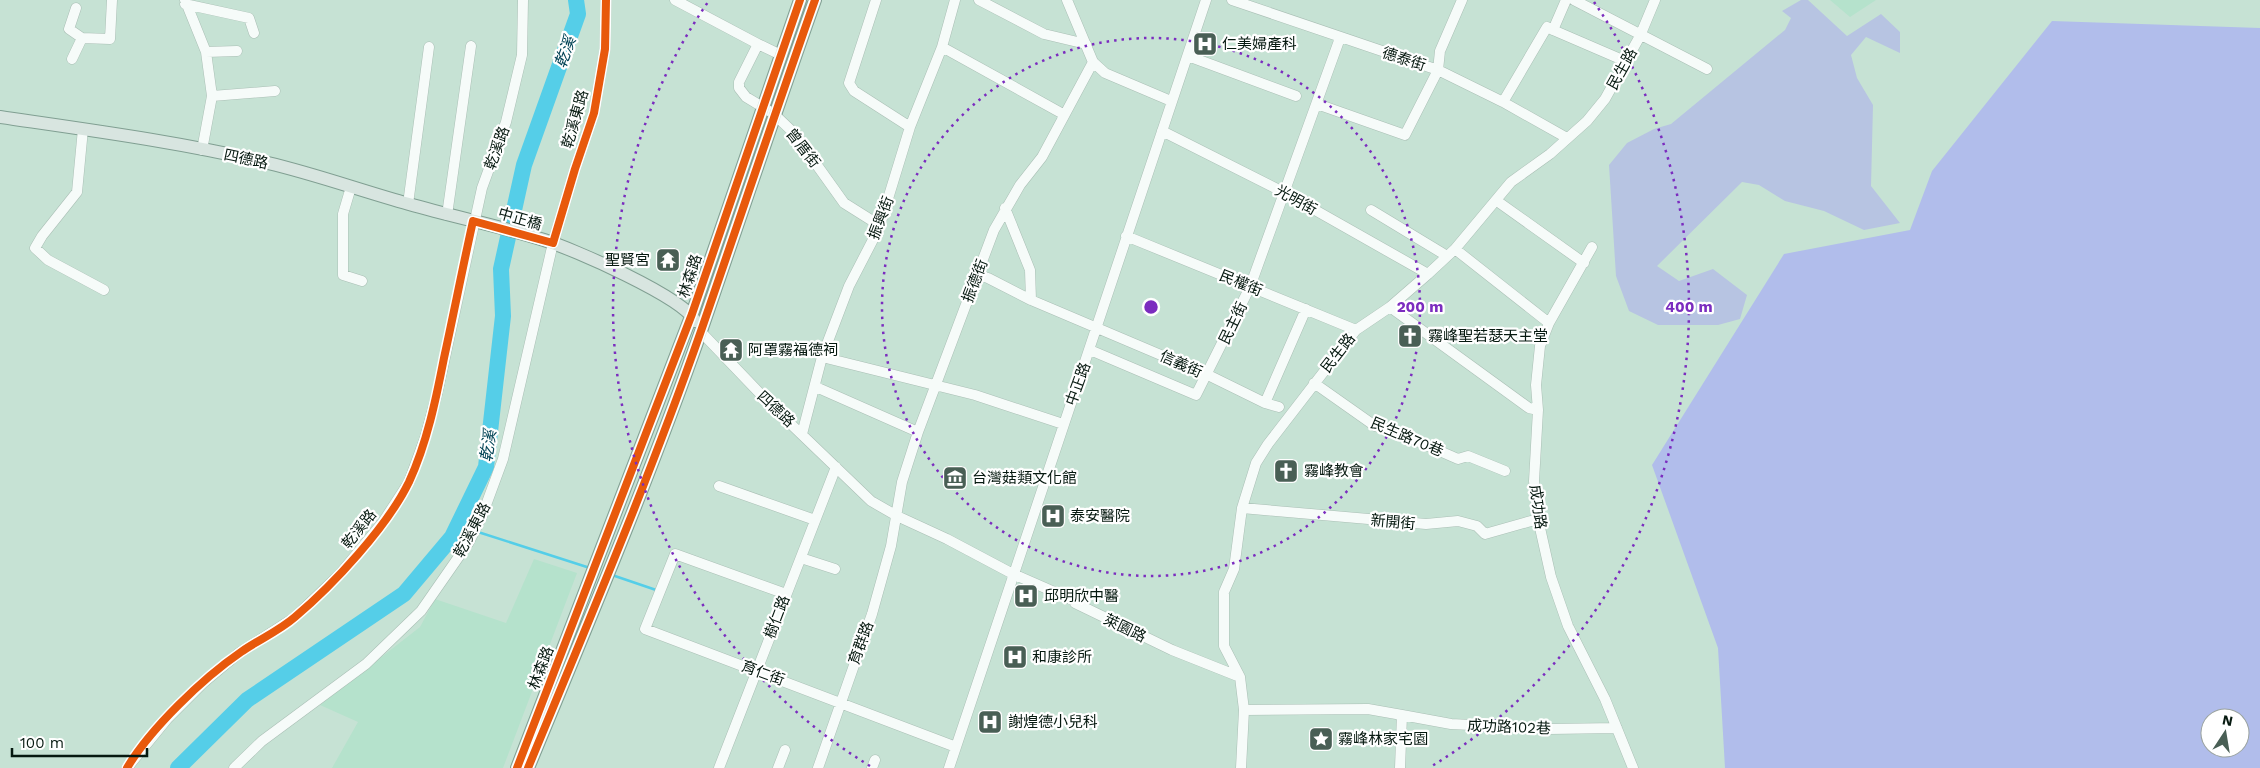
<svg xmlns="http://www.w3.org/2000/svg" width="2260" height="768" viewBox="0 0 2260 768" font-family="'Work Sans','Noto Sans TC',sans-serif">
<rect width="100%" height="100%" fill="#c6e2d4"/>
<path fill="#b5e2cc" d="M1830 0H1876L1850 17Z
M534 559 577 573 503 768H332L358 722 320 705 420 627 435 599 506 623Z"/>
<path fill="#b7c4e2" d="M1801 0H1808L1847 36 1881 14 1900 32V53L1866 37 1851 55 1857 78 1873 105 1871 186 1900 223 1864 230 1824 211 1785 201 1759 185 1742 182 1657 266 1679 281 1713 269 1747 295 1740 319 1718 325H1658L1629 311 1616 276 1609 165 1627 143 1654 129 1671 124 1785 30 1791 18 1782 11Z"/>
<path fill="#b1bdeb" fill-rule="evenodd" d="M2052 21 2260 28V768H1725L1718 648 1652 465 1784 254 1910 230 1932 171ZM2210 718H2240V748H2210Z"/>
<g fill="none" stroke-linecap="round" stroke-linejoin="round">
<path stroke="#55cee8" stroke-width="2.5" d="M458 525 471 529
M478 532 590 568
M612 575 659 591"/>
<path stroke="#55cee8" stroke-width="16" d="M178 768 247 700 404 594 452 537 486 467 503 316 501 269 524 165 578 14 576 0"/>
<defs>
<path id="minor" d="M185 0 206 52 212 96 202 150
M675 0 758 44 739 82V88L746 97 774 114 794 133 844 203 871 220 879 228
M876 0 849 83 854 91 910 127
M979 0 1044 34 1086 44
M1067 0 1093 62 1105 73 1171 101
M1232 0 1438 70 1503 102 1567 138
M1574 0 1707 69
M185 4 249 18 254 33
M76 8 69 29 82 38
M1553 30 1625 61
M758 44 781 55
M942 47 1063 114
M206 52 237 51
M1188 56 1296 96
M72 59 82 38 110 39 112 0
M212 96 275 91
M1503 102 1547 27 1553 30 1566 0
M1317 104 1405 135 1438 70 1440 51 1462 0
M83 129 77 192 42 236 35 248 48 260 104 290
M1162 131 1285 193 1428 274
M351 187 343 214V275L362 281
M1497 201 1584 263
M408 204 429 47
M1005 208 1030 270 1031 300
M1371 210 1447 256
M447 215 471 46
M1126 236 1356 330
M1592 247 1549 323 1540 346 1536 385 1538 410 1534 481 1538 519 1551 577 1568 626 1605 699 1633 768
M1455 249 1549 323
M978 275 988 278 1031 300 1208 375 1265 403 1279 407
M1390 307 1529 408 1538 410
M701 332 771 405 871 501 897 516 947 539 1013 574 1075 601V603L1172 650 1240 677
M1090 350 1196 395 1250 287 1340 38
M822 357 975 395 1063 424
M1314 383 1375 426 1396 432 1458 459 1468 456 1505 471
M816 387 918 432
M1265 403 1306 309
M802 434 822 357 849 286 879 228 910 127 942 47 955 0
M719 486 815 520
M1242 508 1426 524 1458 521 1477 526 1485 534 1538 519
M801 558 835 569
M786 594 675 554 645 629 956 747
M1244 710 1368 709 1402 715 1400 768
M1402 715 1451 724 1549 729 1617 728
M127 768 167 719 203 683 239 653 294 618 340 574 383 522 409 482 425 438 437 394 482 188 506 122 522 55 523 0
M234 768 262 741 366 664 421 611 469 542 482 516 503 459 553 243 575 169 594 113 605 49 606 0
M719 768 836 467
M778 768 785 750
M818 768 872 614 891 546 902 482 918 432 994 230 1020 185 1042 157 1093 62
M872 768 875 760
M949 768 1206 0
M1241 768 1244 710 1240 677 1224 646V592L1234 569 1242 508 1256 463 1268 444 1356 330 1390 307 1428 274 1455 249 1511 182 1550 154 1587 121 1605 99 1640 36 1655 0"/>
<path id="major" d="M0 117C89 130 180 142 268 163 315 174 362 191 409 204 454 217 500 226 544 240 573 249 683 297 695 321
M517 768 692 314 800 0
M528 768C588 623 649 479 701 331 739 221 776 110 815 0"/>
</defs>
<use href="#minor" stroke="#aabfb5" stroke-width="11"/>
<use href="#major" stroke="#809f92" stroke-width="14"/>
<use href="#minor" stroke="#f6fbf9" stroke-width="10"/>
<use href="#major" stroke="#d8e5e0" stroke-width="12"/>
<defs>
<path id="cycleway" d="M127 768C150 729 203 678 241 652 258 640 279 631 295 617 333 585 387 527 409 482 427 443 436 399 444 358 454 312 463 266 473 221L553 243 575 169 594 113 605 49 606 0
M517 768 692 314 800 0
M528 768C588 623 649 479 701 331 739 221 776 110 815 0"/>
</defs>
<use href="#cycleway" stroke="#fff" stroke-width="11"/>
<use href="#cycleway" stroke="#e8590c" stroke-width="8"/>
</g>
<g fill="none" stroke="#7b2cbf" stroke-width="2.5" stroke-dasharray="2.5 5">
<circle cx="1151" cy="307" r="269"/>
<path d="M870 766A538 538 0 0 1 708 2M1594 2A538 538 0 0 1 1432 766"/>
</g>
<defs>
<symbol id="hospital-square" viewBox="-11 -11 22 22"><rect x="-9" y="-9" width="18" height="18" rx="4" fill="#495f55" stroke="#fff"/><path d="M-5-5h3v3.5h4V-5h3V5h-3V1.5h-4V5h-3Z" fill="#fff"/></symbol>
<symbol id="temple-square" viewBox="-11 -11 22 22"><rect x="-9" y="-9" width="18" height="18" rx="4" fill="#495f55" stroke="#fff"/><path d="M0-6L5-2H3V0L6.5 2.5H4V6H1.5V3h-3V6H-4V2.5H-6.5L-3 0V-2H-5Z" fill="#fff"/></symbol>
<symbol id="church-square" viewBox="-11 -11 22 22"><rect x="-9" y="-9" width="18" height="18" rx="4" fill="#495f55" stroke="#fff"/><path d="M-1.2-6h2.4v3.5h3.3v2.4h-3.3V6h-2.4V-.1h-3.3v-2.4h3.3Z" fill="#fff"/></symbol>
<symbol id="museum-square" viewBox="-11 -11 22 22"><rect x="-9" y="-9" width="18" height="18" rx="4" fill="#495f55" stroke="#fff"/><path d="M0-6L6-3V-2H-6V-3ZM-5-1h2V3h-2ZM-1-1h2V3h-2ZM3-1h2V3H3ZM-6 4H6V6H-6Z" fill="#fff"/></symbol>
<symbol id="sight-square" viewBox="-11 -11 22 22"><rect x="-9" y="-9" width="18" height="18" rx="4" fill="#495f55" stroke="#fff"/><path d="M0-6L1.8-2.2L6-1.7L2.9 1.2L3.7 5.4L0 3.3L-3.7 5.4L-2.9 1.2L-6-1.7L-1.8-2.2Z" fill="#fff"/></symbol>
</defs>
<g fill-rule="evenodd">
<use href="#hospital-square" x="1191" y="30" width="28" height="28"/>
<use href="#temple-square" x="654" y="246" width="28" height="28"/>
<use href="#church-square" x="1396" y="322" width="28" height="28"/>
<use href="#temple-square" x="717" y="336" width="28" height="28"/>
<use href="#church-square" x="1272" y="457" width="28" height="28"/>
<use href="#museum-square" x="941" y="464" width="28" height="28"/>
<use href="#hospital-square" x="1039" y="502" width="28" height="28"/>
<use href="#hospital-square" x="1012" y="582" width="28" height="28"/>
<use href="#hospital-square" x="1001" y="643" width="28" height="28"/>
<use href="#hospital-square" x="976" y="708" width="28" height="28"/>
<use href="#sight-square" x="1307" y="725" width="28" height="28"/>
</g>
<g text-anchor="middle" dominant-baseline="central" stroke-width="4.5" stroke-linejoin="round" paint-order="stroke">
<g font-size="15" fill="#061910" stroke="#fff" text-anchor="start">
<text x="1222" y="44">仁美婦產科</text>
<text x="650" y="260" text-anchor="end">聖賢宮</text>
<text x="1428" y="336">霧峰聖若瑟天主堂</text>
<text x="748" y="350">阿罩霧福德祠</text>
<text x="1304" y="471">霧峰教會</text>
<text x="972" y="478">台灣菇類文化館</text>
<text x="1070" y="516">泰安醫院</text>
<text x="1044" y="596">邱明欣中醫</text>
<text x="1032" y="657">和康診所</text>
<text x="1008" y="722">謝煌德小兒科</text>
<text x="1338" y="739">霧峰林家宅園</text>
</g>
<g font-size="15" fill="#061910" stroke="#fff">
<text transform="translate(1404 59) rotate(18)">德泰街</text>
<text transform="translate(1622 69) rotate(-61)">民生路</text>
<text transform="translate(575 119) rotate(-74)">乾溪東路</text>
<text transform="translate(497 148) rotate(-70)">乾溪路</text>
<text transform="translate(803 148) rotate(52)">曾厝街</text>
<text transform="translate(246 159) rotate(12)">四德路</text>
<text transform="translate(1296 200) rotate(29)">光明街</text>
<text transform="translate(881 218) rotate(-69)">振興街</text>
<text transform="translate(520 219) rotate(16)">中正橋</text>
<text transform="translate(690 276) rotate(-72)">林森路</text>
<text transform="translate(975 281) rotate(-69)">振德街</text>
<text transform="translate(1241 283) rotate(22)">民權街</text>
<text transform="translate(1233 323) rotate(-64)">民主街</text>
<text transform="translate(1338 353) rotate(-52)">民生路</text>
<text transform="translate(1181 364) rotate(24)">信義街</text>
<text transform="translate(1078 384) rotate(-70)">中正路</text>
<text transform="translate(776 409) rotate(43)">四德路</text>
<text transform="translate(1407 437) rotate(23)">民生路70巷</text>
<text transform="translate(1538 507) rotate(82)">成功路</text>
<text transform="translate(1393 522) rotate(5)">新開街</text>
<text transform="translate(359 529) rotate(-51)">乾溪路</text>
<text transform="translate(472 530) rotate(-62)">乾溪東路</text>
<text transform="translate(777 617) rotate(-69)">樹仁路</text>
<text transform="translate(1125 628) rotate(26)">萊園路</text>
<text transform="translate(861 643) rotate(-70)">育群路</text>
<text transform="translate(541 668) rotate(-69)">林森路</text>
<text transform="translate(763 673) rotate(20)">育仁街</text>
<text transform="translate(1509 727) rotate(2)">成功路102巷</text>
</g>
<g font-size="16" font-style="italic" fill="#004254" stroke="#fff">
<text transform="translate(565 52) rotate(-70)">乾溪</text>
<text transform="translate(488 446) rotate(-82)">乾溪</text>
</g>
</g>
<circle cx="1151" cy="307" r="8" fill="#7b2cbf" stroke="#fff" stroke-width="2.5"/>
<g font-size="15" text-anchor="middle" font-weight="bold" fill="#7b2cbf" stroke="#fff" stroke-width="4.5" stroke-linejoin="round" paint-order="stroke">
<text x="1420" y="312">200 m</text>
<text x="1689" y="312">400 m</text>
</g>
<g transform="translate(2225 733) rotate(12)"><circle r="24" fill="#ffffff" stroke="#9ba39f"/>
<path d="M0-4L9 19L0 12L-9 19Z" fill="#495f55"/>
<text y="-8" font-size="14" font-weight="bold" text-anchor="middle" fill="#061910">N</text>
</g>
<path d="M12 748v8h135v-8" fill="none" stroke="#061910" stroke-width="2.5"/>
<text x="20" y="748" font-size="15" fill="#061910" stroke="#ffffff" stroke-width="4" paint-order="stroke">100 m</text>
</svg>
